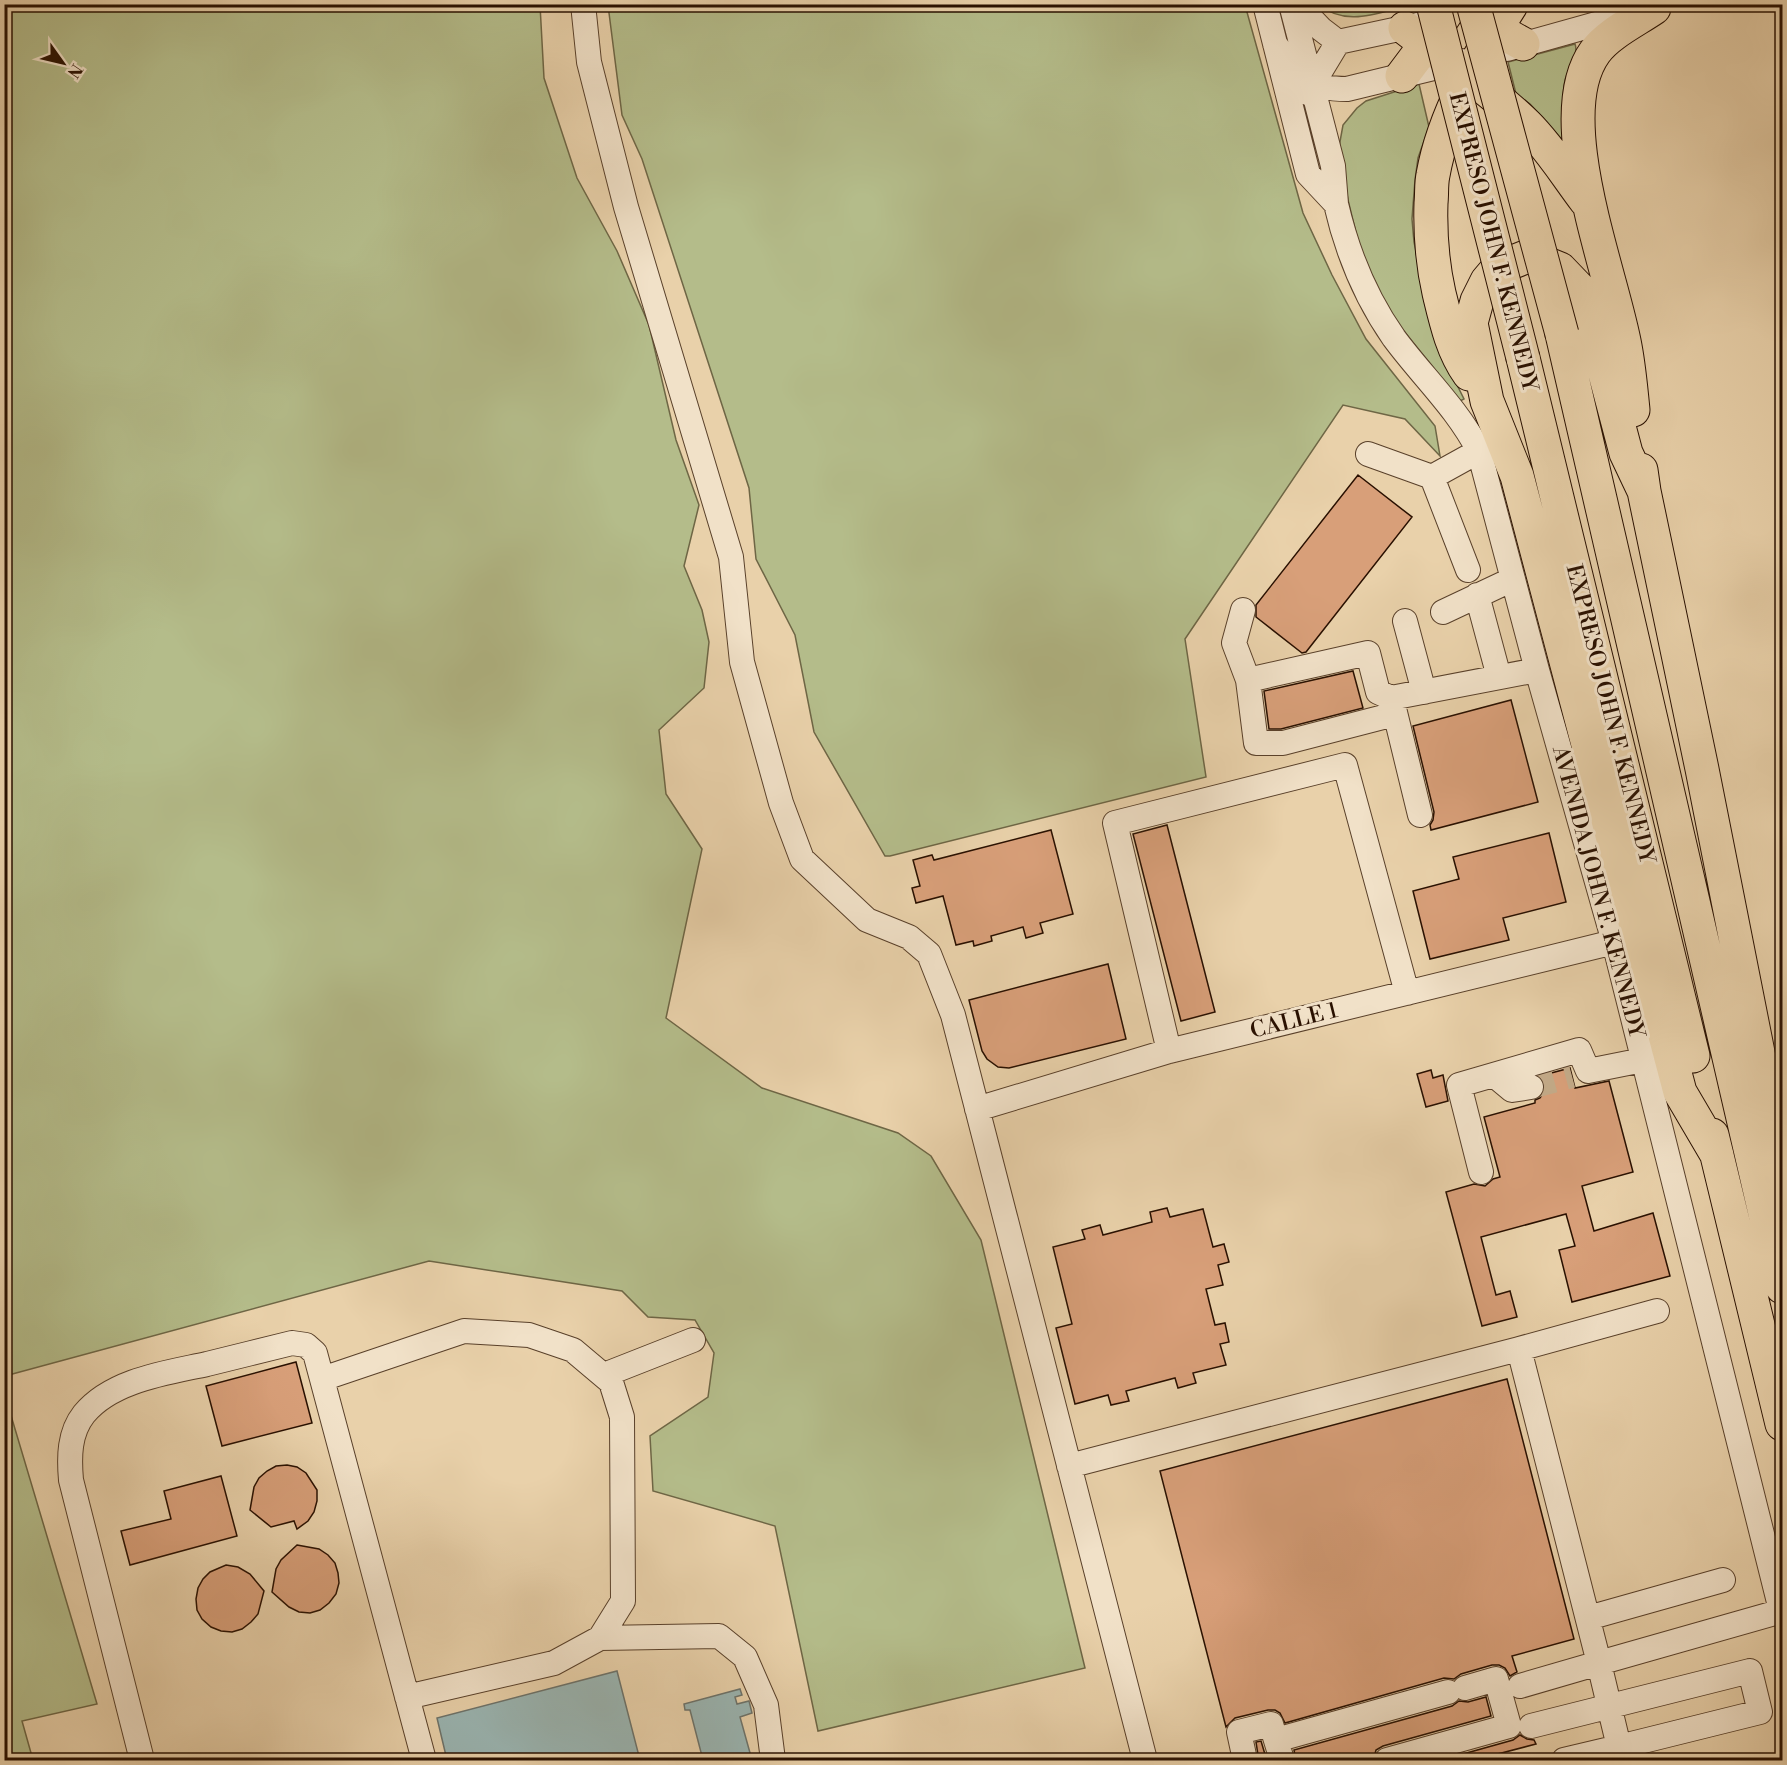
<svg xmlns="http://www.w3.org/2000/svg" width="1787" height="1765" viewBox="0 0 1787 1765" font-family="'Libre Bodoni',serif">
<rect width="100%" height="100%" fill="#e9d1aa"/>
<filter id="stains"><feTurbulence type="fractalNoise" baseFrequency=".00333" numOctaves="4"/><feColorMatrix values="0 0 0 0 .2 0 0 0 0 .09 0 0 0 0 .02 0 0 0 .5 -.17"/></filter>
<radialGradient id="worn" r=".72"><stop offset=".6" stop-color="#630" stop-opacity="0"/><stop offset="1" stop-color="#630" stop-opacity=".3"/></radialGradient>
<path fill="#b4bc8a" stroke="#6e6645" stroke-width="1.5" d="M5 5H540L544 78 577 178 617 251 649 325 676 440 699 505 684 566 702 610 709 642 704 688 659 730 666 794 702 849 666 1018 762 1088 898 1133 931 1156 981 1240 1085 1668 818 1731 775 1526 653 1491 650 1436 708 1397 714 1353 695 1320 648 1317 622 1291 429 1261 5 1376Z
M608 5H1245L1303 213 1332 275 1366 339 1435 426 1440 456 1405 419 1343 405 1185 639 1206 777 890 856H885L814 732 795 635 756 559 749 488 642 159 622 115Z
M1320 5H1398L1399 8C1372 15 1343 25 1320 5Z
M1575 44C1579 55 1568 69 1565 80 1561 101 1563 122 1565 143L1530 104 1516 94 1508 62Z
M1419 84 1429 127 1418 158 1415 180 1412 219 1414 242 1418 262 1450 371 1464 399 1460 401 1391 315 1361 253 1348 200 1339 147 1343 125 1357 108 1366 101Z
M4 1392 97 1704 22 1721 33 1760H5Z"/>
<path fill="#9ab5b2" stroke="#6d736b" stroke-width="1.5" d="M617 1671 640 1760H447L437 1718Z
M740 1689 742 1695 735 1697 737 1704 749 1701 752 1713 740 1717 752 1760H703L690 1710H685L684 1704Z"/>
<path fill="#d89f79" stroke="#291000" stroke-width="1.5" d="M1358 475 1412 517 1306 652 1302 653 1256 617V605Z
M1353 671 1363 708 1281 729H1269L1264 691Z
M1511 700 1538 802 1431 830 1430 825 1433 820 1434 812 1413 726Z
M1167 825 1215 1012 1181 1021 1133 834Z
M1051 830 1073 914 1040 923 1043 933 1026 938 1023 927 991 936 992 941 974 946 973 941 956 945 943 896 916 903 912 888 920 886 913 860 932 855 934 860Z
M1549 833 1566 902 1503 918 1509 940 1430 959 1413 891 1459 879 1453 857Z
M1108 964 1126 1039 1009 1068 998 1067 987 1059 982 1051 969 1000Z
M1570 1068 1575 1088 1609 1081 1633 1172 1582 1186 1594 1231 1653 1213 1670 1276 1572 1302 1559 1250 1575 1246 1566 1214 1481 1237 1496 1295 1510 1291 1517 1317 1482 1326 1446 1192 1474 1184 1485 1186 1493 1179 1500 1177 1484 1117 1535 1103V1100L1540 1098 1544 1092 1545 1084 1540 1076Z
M1431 1070 1433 1078 1443 1075 1448 1101 1426 1107 1417 1074Z
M1167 1208 1170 1217 1203 1209 1213 1247 1224 1244 1229 1262 1218 1265 1223 1285 1206 1289 1215 1325 1225 1323 1229 1342 1220 1344 1226 1365 1193 1373 1196 1383 1178 1388 1175 1378 1126 1391 1129 1401 1111 1405 1108 1395 1075 1404 1056 1328 1072 1324 1053 1247 1085 1239 1082 1230 1100 1225 1103 1235 1152 1222 1150 1212Z
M296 1362 312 1423 222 1446 206 1386Z
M1507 1379 1574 1639 1512 1656 1517 1672 1510 1676 1505 1668 1499 1665H1492L1461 1674 1454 1679 1444 1678 1285 1723 1280 1713 1275 1710H1268L1235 1718 1226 1727 1160 1471Z
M287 1465 297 1467 306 1473 317 1490V1501L314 1512 308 1521 297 1529 294 1521 271 1527 250 1510 254 1487 259 1478 267 1471 276 1466Z
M221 1476 237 1536 130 1565 121 1531 171 1519 164 1491Z
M297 1545 319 1549 328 1555 335 1563 338 1573 339 1583 336 1594 329 1603 320 1610 310 1613 299 1612 289 1607 272 1592 276 1569 281 1560Z
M226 1565 238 1567 250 1574 264 1591 258 1614 251 1622 242 1629 232 1632 221 1631 211 1627 202 1619 197 1610 196 1599 198 1588 203 1579 210 1572Z
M1486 1697 1491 1716 1383 1746 1376 1750 1373 1761H1296L1294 1750 1452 1706 1459 1701 1468 1702Z
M1520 1735 1527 1739 1534 1740 1536 1744 1471 1761H1438L1513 1740Z
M1261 1741 1267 1761H1259L1256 1742Z"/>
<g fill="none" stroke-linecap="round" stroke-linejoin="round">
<path stroke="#c3aa88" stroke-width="24" stroke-dasharray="24 12" stroke-linecap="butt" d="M1531 1087 1572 1076"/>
<defs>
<path id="minor" d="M583 4 589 62 626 207 731 557 742 662 781 803 802 859 867 920 909 937 929 954 953 1015 1145 1760
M1265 4 1308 174 1336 204 1333 166 1291 4
M1297 4 1321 29 1338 42
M1275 44C1298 75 1305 89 1347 89L1462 61
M1507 49 1632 14
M1310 94 1312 85 1338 42 1422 24
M1336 204C1347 252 1366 298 1394 338 1422 376 1457 408 1479 451L1537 670 1614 942 1782 1614
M1368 454 1432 477
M1468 570 1432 477 1479 451
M1477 595 1499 677
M1243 610 1234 643 1248 680
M1443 612 1513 579
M1405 621 1424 692
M1392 700 1420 815
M1395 714 1283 743H1256L1248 680 1368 653 1378 692 1391 698 1537 670
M1169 1051 1115 823 1345 765 1407 993
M1494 1075 1512 1090 1531 1087
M977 1109 1169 1051 1614 942
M1481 1172 1459 1085 1579 1050 1588 1071 1643 1060
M1657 1311 1519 1349 1599 1663 1782 1611
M604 1375 693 1340
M322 1379 464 1331 529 1335 573 1350 611 1382 622 1417 623 1601 600 1638 554 1663 407 1697
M1069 1466 1519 1349
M1588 1618 1723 1580
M600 1638 719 1636 745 1657 766 1705 773 1760
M1520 1686 1599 1663 1619 1747 1760 1712 1750 1671 1531 1726
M1276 1740 1448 1692
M142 1760 71 1480C69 1457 69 1433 84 1414 112 1380 166 1373 207 1364 235 1357 264 1350 292 1343L306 1345 315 1353 424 1760
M1245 1760 1239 1732 1271 1724 1282 1760
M1387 1760 1509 1726 1496 1679 1465 1688
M1564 1760 1619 1747"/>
<path id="highway" d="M1478 19 1523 44
M1405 28C1446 60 1490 89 1527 125 1550 148 1567 176 1586 201
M1402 76 1426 44 1452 4
M1562 334 1782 1287
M1523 358 1693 1056
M1469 374C1452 350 1446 322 1439 293 1432 262 1430 234 1431 203 1432 194 1431 184 1433 175 1444 113 1478 57 1511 5
M1633 410C1631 389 1629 367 1625 346 1612 273 1548 117 1595 52 1608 34 1635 21 1654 8
M1641 470 1644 491 1702 769 1782 1174
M1644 491 1626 453 1584 294 1560 269 1528 256 1498 268 1487 281 1477 301 1471 323 1487 401 1517 476 1680 1092 1717 1155
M1712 1135 1782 1424"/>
</defs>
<use href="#minor" stroke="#59402a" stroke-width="26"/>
<use href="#highway" stroke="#291000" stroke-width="35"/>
<use href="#minor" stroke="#f1e1c8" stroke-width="24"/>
<use href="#highway" stroke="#e9d1aa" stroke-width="33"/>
<defs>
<path id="highway-bridge" d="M1433 4 1523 358
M1473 4 1562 334"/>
</defs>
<use href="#highway-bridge" stroke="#291000" stroke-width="35" stroke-linecap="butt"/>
<use href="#highway-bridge" stroke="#e9d1aa" stroke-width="33"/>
</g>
<g text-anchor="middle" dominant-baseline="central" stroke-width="6" stroke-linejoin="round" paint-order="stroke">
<g font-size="22" fill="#291000" stroke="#f1e1c8">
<text transform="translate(1493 242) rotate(76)">EXPRESO JOHN F. KENNEDY</text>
<text transform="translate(1610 714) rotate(76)">EXPRESO JOHN F. KENNEDY</text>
<text transform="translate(1598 892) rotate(75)">AVENIDA JOHN F. KENNEDY</text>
<text transform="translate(1294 1021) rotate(-14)">CALLE 1</text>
</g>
</g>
<rect width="1787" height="1765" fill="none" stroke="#e9d1aa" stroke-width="24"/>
<rect x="6" y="6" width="1775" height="1753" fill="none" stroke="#291000" stroke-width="3"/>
<rect x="12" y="12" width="1763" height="1741" fill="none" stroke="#291000" stroke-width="1.5"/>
<g transform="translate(63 63) rotate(124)" stroke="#f1e1c8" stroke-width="4.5" paint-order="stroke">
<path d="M0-4.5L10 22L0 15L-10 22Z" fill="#291000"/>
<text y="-9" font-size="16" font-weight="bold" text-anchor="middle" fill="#291000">N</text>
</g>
<rect width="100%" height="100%" filter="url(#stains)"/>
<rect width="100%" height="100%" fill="url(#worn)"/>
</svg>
